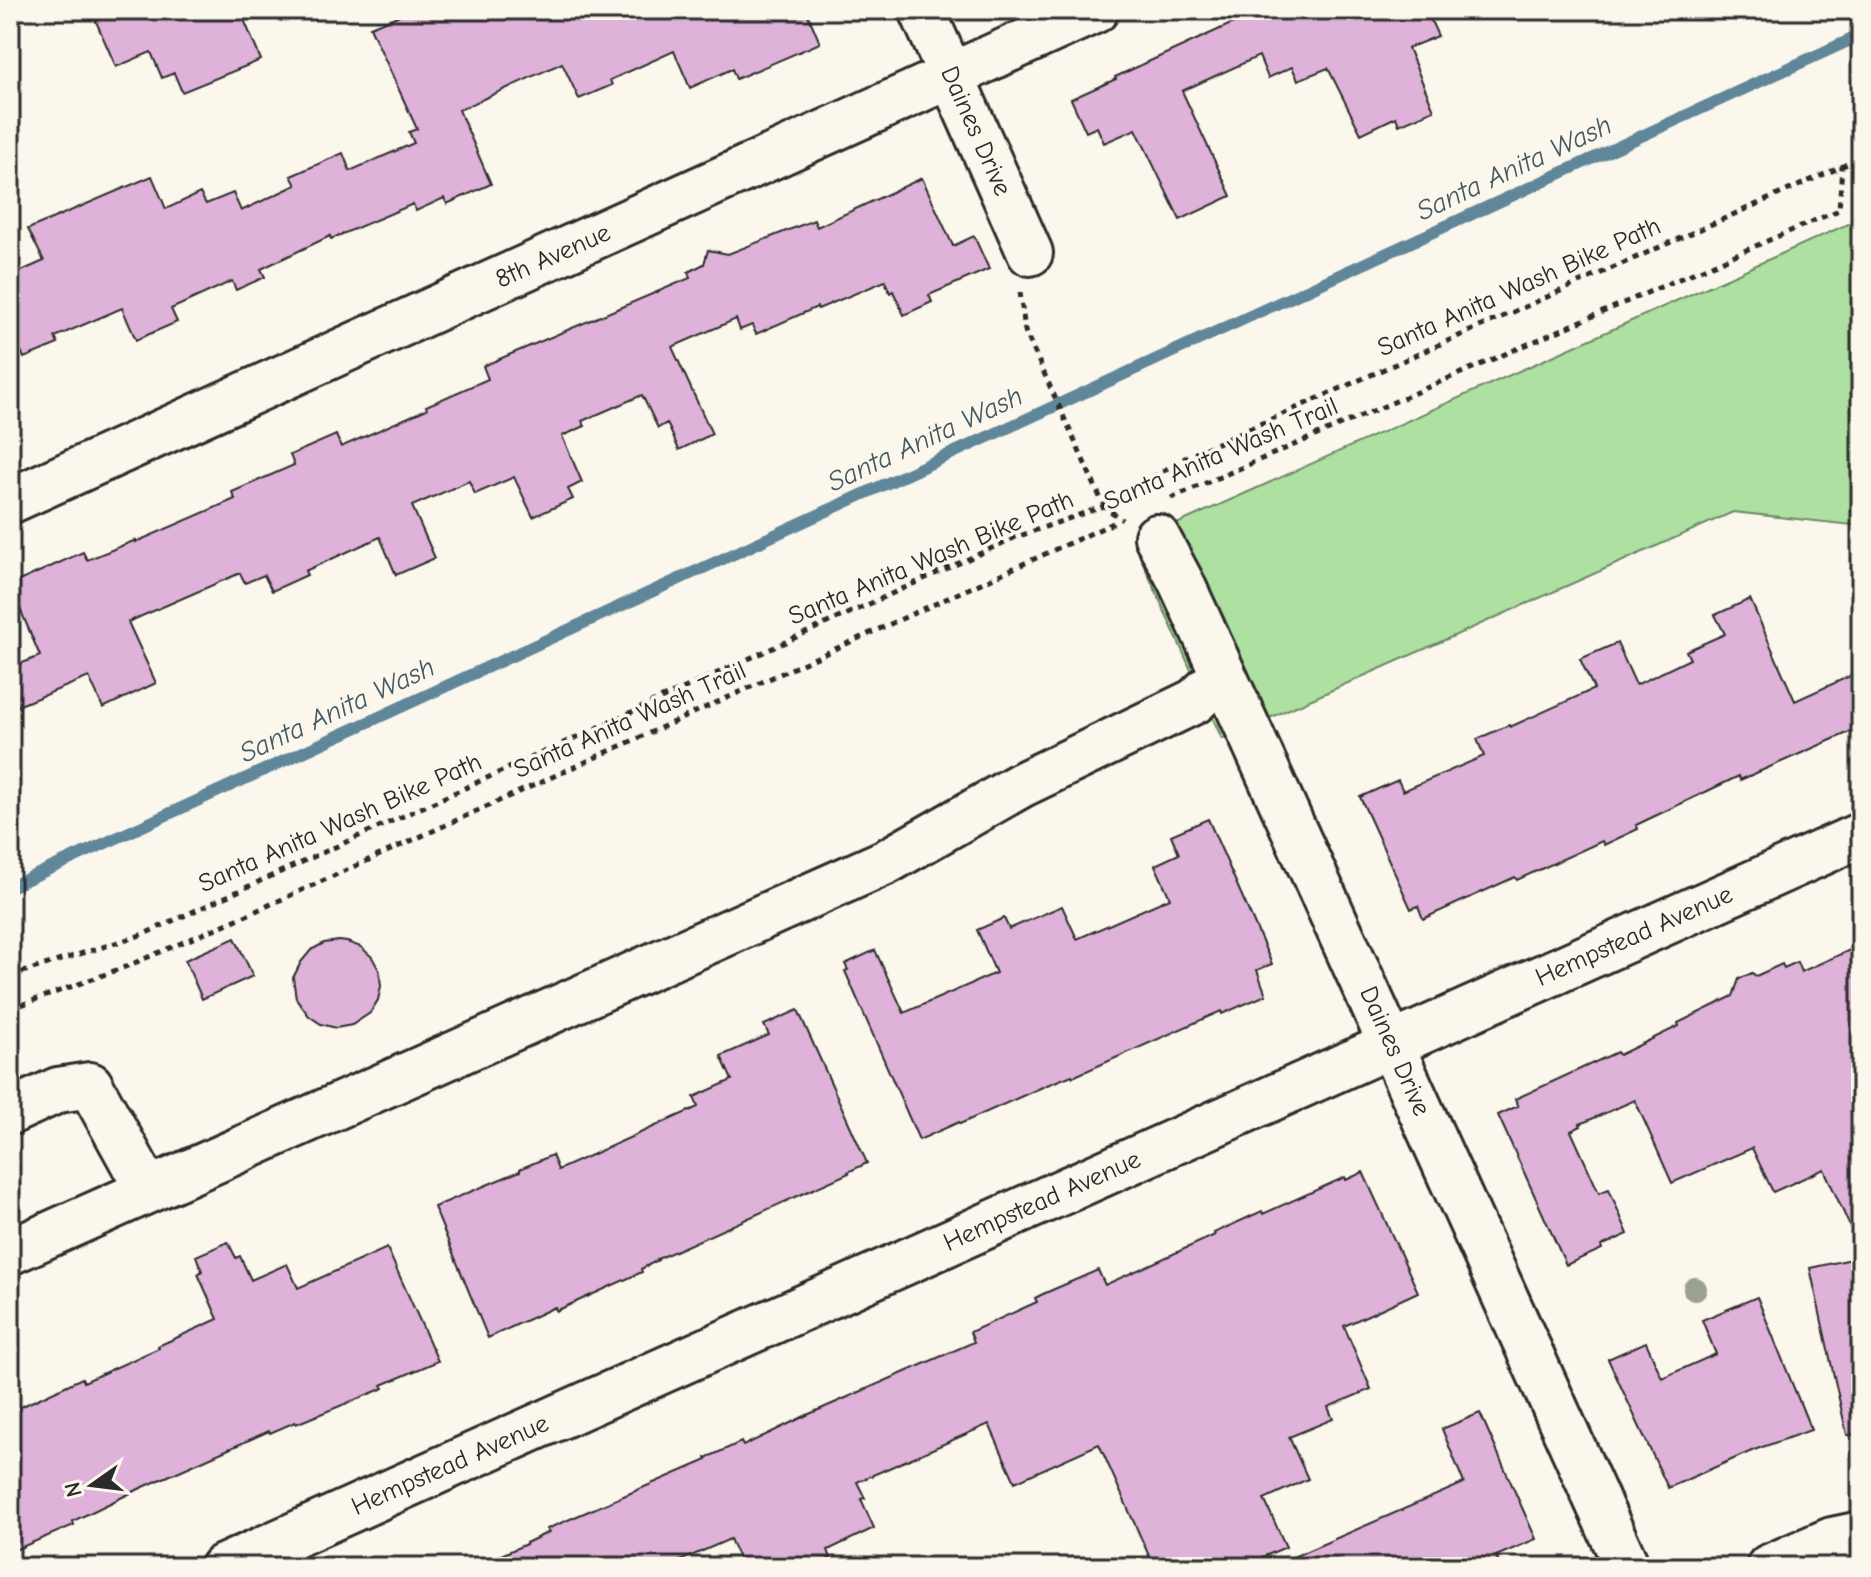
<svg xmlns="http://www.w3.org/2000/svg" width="1871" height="1577" viewBox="0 0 1871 1577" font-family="'Comic Neue',sans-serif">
<rect width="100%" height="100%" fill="#fbf7ec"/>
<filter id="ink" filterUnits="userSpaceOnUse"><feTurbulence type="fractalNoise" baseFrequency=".0125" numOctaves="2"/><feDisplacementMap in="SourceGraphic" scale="16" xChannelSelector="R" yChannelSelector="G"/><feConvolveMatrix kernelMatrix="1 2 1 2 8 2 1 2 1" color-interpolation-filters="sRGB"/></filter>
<g filter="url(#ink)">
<path fill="#ade0a1" stroke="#6c8666" stroke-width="2" d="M1861 215V526L1733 512 1222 739 1134 543 1857 220Z"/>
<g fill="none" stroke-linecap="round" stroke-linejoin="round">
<path stroke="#608699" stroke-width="12" d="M10 887 1861 35"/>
</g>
<path fill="#dfb3d9" stroke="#2b2b2b" stroke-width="2" d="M91 10H240L261 60 182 92 174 73 162 78 151 52 116 67Z
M412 10H806L820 43 736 79 732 69 690 88 674 51 610 80 612 85 579 99 562 63 459 110 491 184 447 204 444 198 416 211 413 204 331 239 330 236 261 269 265 277 236 290 232 281 171 309 177 322 136 340 122 308 55 337 58 344 24 358 10 325V276L44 261 28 229 152 176 166 209 200 193 206 204 233 193 241 211 296 185 291 176 343 153 350 171 414 143 409 132 417 129 370 27Z
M1237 10H1426L1438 36 1408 48 1434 110 1399 125 1396 117 1361 134 1328 68 1298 80 1292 67 1268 78 1259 56 1182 91 1231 196 1180 220 1136 129 1104 143 1097 127 1086 132 1071 99 1116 79 1115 77 1242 19Z
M922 178 953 246 974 236 989 269 929 295 932 302 904 315 893 291 890 293 885 281 818 309 817 307 756 334 752 325 740 330 736 319 672 347 712 434 679 450 667 423 658 428 642 395 582 421 585 426 562 436 582 482 568 489 573 499 533 517 514 477 475 494 469 481 412 506 435 558 396 575 380 537 305 571 307 575 272 591 264 575 245 583 240 573 128 622 156 683 103 708 89 677 10 709V668L40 656 10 585 83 552 87 560 136 540V542L235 499 232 492 294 465 290 455 336 435 341 447 427 409 426 406 488 379 483 366 690 278 688 272 704 264 708 250 728 254 814 220 817 227Z
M1750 599 1795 701 1861 671V727L1740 780 1739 776 1636 825 1638 829 1604 845 1602 841 1517 880 1515 877 1423 919 1418 906 1411 909 1360 797 1398 780 1403 791 1484 756 1477 739 1509 725 1510 727 1594 689 1580 659 1617 643 1636 685 1690 659 1686 651 1725 634 1715 615Z
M1208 819 1272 964 1257 970 1266 995 1222 1014 1221 1011 1073 1077 1072 1075 1047 1085 960 1124 959 1122 919 1140 845 971 848 970 845 964 875 950 904 1013 996 973 977 930 1004 918 1009 929 1062 906 1077 939 1170 898 1155 865 1179 854 1171 835Z
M235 938 253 976 202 999 185 960Z
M339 941 347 942 361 947 372 957 379 970 381 986 378 1000 370 1013 352 1025 336 1028 321 1024 309 1016 296 998 293 978 301 962 311 950 324 943Z
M1861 945V1251L1824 1169 1773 1192 1752 1148 1672 1183 1635 1100 1580 1124 1581 1126 1571 1131 1599 1193 1609 1189 1628 1234 1601 1246 1602 1249 1566 1265 1498 1115 1518 1106 1515 1099 1617 1052 1619 1055 1679 1026 1678 1023 1733 996 1739 979 1752 973 1756 976 1782 964 1784 968 1797 962 1801 972Z
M798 1010 867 1163 848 1172 849 1173 657 1259 658 1260 641 1269 642 1272 556 1311 555 1307 488 1338 434 1207 520 1171V1169L552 1155 558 1170 698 1107 694 1097 732 1080 721 1056 769 1035 764 1025Z
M1363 1172 1418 1292 1344 1326 1371 1389 1328 1407 1333 1419 1289 1437 1308 1479 1264 1499 1286 1547 1239 1567H1154L1099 1444 1015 1482 989 1424 857 1482 865 1498 861 1499 874 1528 828 1550 831 1558 812 1567H743L730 1539 666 1567H474L526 1544V1543L549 1532 547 1529 707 1460 706 1458 741 1442 743 1446 807 1415 974 1342 970 1332 1037 1302 1035 1298 1043 1294 1098 1270 1105 1285 1215 1235 1214 1233 1262 1211 1263 1214 1345 1177 1346 1180Z
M228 1242 236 1258 240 1256 251 1280 287 1264 298 1288 387 1248 438 1361 382 1385 384 1388 296 1424 295 1422 270 1433 269 1431 139 1489 73 1521 74 1525 10 1552V1412L82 1378 84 1382 159 1348 158 1346 218 1319 198 1274 202 1271 196 1256Z
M1861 1257V1434L1847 1435 1810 1268Z
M1757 1297 1811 1430 1754 1450 1668 1488 1608 1359 1646 1342 1662 1378 1716 1354 1702 1320Z
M1480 1413 1536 1539 1496 1556 1501 1567H1270L1464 1483 1442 1429Z"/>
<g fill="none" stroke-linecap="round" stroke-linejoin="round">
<defs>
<path id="minor" d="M922 10 1030 253
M10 501 1096 10
M1157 537 1181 582 1247 726 1627 1567
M10 1112 58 1090 90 1085 148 1190
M10 1252 886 862 1021 785 1195 701 1223 674
M223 1567 1861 835
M1769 1567 1832 1540 1861 1534"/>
</defs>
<use href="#minor" stroke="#2b2b2b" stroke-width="50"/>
<path stroke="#2b2b2b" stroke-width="5" stroke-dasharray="6 6" stroke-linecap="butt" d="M1020 292 1025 331 1104 506 1122 520
M1171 498 1839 210 1842 166
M10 976 144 934 1014 538 1104 506 1190 455 1861 158
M10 1009 125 967 247 915 1118 521"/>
<use href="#minor" stroke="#fbf7ec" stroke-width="44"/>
</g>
<circle fill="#9ba092" cx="1695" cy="1289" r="12"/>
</g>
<g text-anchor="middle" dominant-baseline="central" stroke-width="7" stroke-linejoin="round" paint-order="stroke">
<g font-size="26" fill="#2b2b2b" stroke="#fbf7ec">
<text transform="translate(976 131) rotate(66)">Daines Drive</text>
<text transform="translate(553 256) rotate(-24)">8th Avenue</text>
<text transform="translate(1519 287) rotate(-24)">Santa Anita Wash Bike Path</text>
<text transform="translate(1221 454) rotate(-23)">Santa Anita Wash Trail</text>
<text transform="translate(931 558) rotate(-23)">Santa Anita Wash Bike Path</text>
<text transform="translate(630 720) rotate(-24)">Santa Anita Wash Trail</text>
<text transform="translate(340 823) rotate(-24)">Santa Anita Wash Bike Path</text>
<text transform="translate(1634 936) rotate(-24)">Hempstead Avenue</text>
<text transform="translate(1395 1051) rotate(66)">Daines Drive</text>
<text transform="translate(1042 1201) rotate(-24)">Hempstead Avenue</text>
<text transform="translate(450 1465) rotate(-24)">Hempstead Avenue</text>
</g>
<g font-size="28" font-style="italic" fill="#455962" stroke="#fbf7ec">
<text transform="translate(1514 168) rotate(-25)">Santa Anita Wash</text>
<text transform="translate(925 439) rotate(-25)">Santa Anita Wash</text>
<text transform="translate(337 710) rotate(-25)">Santa Anita Wash</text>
</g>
</g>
<rect width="1871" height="1577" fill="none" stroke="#fbf7ec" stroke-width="40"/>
<rect x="20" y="20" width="1831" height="1537" fill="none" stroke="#2b2b2b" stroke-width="3" filter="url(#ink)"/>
<g transform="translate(92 1485) rotate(256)" stroke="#fbf7ec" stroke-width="6" paint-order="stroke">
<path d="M0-6L14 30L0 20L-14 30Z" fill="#2b2b2b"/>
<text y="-12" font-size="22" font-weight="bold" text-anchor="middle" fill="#2b2b2b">N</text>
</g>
</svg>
